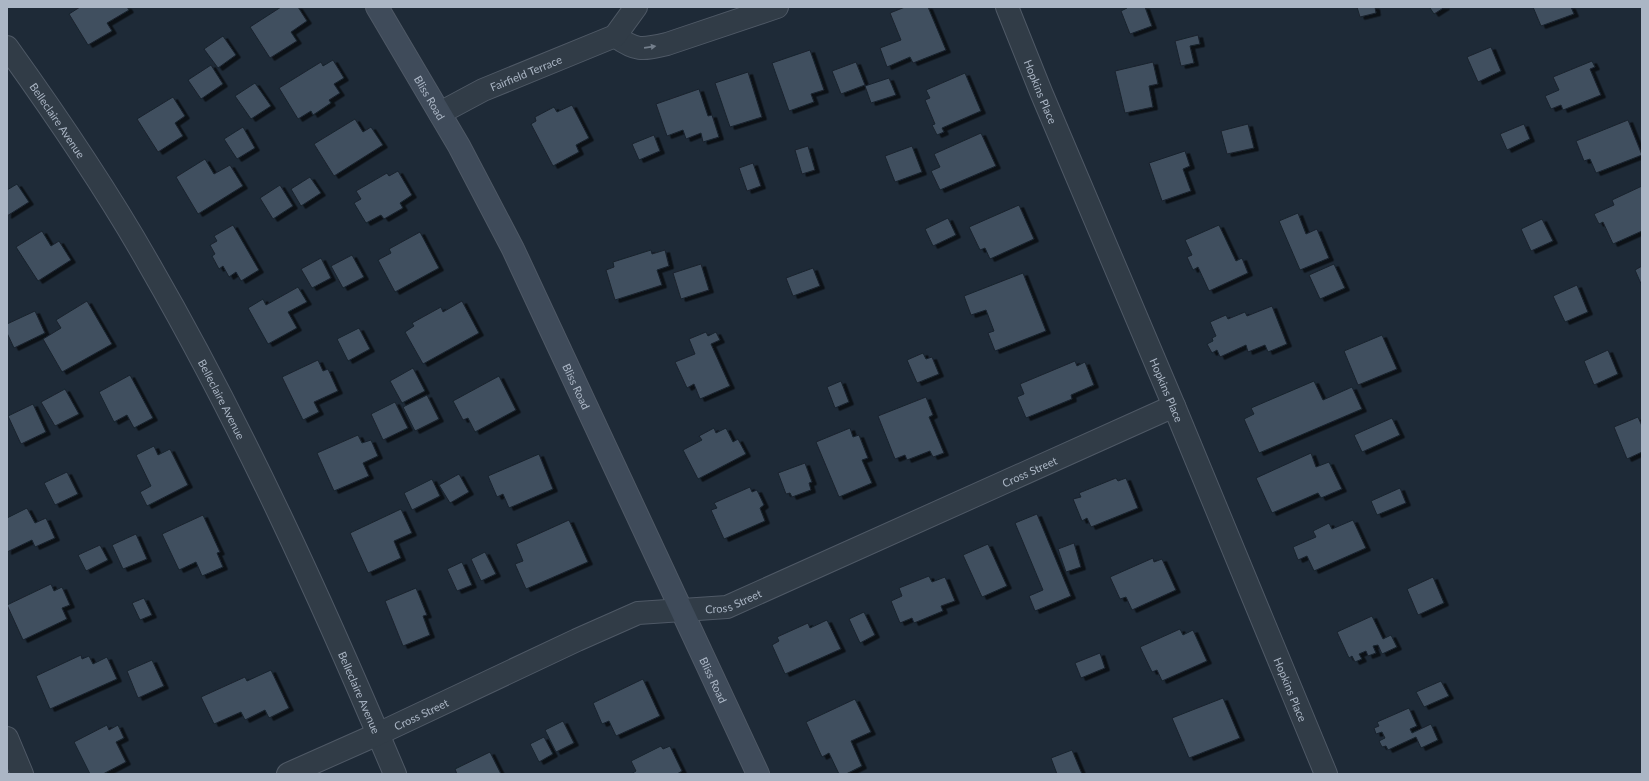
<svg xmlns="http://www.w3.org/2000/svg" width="1649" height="781" viewBox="0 0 1649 781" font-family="Lato,sans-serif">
<defs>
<filter id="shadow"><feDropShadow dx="4.5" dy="2.5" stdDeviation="0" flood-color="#0009"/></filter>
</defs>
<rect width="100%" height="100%" fill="#1e2a37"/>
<path fill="#414f5f" stroke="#19232d" filter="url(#shadow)" d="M80 7H127L129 10 107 23 112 31 88 45 69 14Z
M281 7H298L307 21 291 32 297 41 270 58 250 27Z
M905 7H928L946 50 913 63 910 57 887 67 880 48 901 40 890 13Z
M1127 7H1145L1152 26 1130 34 1121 11 1127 8Z
M1357 7H1375L1376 13 1360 17Z
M1432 7H1445L1434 14 1430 8Z
M1533 7H1571L1574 14 1541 26Z
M1198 35 1200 44 1190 46 1194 63 1181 66 1175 41Z
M223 36 236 55 218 68 204 49Z
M1491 47 1501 71 1478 82 1467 57Z
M810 50 824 90 811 94 814 102 789 111 772 63Z
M333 60 344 78 334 84 340 93 329 100 331 103 313 115 311 111 298 119 279 88 321 62 323 66Z
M1592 61 1595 67 1590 69 1601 95 1563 110 1561 105 1551 109 1545 96 1559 90 1553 77Z
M856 62 865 85 841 94 832 71Z
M1153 62 1158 84 1149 86 1153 107 1125 113 1115 71Z
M211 65 223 84 201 99 188 80Z
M748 72 762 117 730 127 715 83Z
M965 73 981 111 942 128 944 132 937 135 932 125 935 124 925 100 930 98 926 90Z
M889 78 896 95 871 103 865 86Z
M255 83 271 106 251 119 235 96Z
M699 89 708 116 712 115 719 137 703 142 701 133 686 139 683 130 667 136 656 104Z
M173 97 185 116 175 123 183 136 158 152 137 119Z
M572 105 589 138 576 145 579 152 553 166 531 124 536 121 535 117 554 107 557 112Z
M355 119 363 132 371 127 383 145 334 176 314 144Z
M1628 120 1642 155 1596 173 1590 159 1584 161 1576 141Z
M1248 124 1254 148 1227 154 1221 131Z
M1524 124 1530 139 1507 150 1500 134Z
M243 127 255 148 237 159 224 139Z
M981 133 996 166 940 190 931 171 940 167 934 154Z
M654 135 660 151 639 160 632 144Z
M808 146 815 170 802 174 795 150Z
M912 146 922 172 895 182 885 156Z
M1185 151 1190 166 1183 169 1191 191 1162 201 1149 163Z
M205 159 214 174 230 165 243 186 198 214 176 177Z
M753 163 761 186 747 191 739 168Z
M398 171 412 195 400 203 403 208 384 219 381 215 366 223 354 203 361 199 356 191 387 173 389 176Z
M310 177 321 193 301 206 291 189Z
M17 184 29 202 7 216V190Z
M280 185 293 206 273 219 260 198Z
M1642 186V231L1613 244 1603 222 1599 224 1594 214 1614 205 1612 200Z
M1019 205 1034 239 990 259 985 248 980 250 969 227Z
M1298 213 1306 234 1317 229 1329 258 1300 270 1279 221Z
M948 218 956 235 933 246 925 229Z
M1542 219 1553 241 1531 251 1521 229Z
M233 225 259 270 241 281 236 272 229 277 223 266 219 269 212 256 215 254 210 245 217 241 214 236Z
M1219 225 1236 261 1242 258 1248 273 1209 291 1198 267 1193 270 1187 257 1192 255 1185 240Z
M42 231 51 246 59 241 71 260 38 281 16 247Z
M420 232 439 268 395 292 378 260 391 253 389 249Z
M651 250 652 254 665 250 669 266 657 270 662 285 615 300 606 270 614 267 613 262Z
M352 255 364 277 343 288 331 266Z
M321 258 331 278 312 288 301 269Z
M701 264 709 290 681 299 673 273Z
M1334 264 1345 288 1320 299 1309 275Z
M1642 266V286L1635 270Z
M813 268 820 286 793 296 786 278Z
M1023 273 1046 331 995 351 988 333 994 331 986 310 971 315 964 296Z
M1577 285 1588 312 1565 322 1553 296Z
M298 287 307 302 288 312 297 328 268 344 248 308 263 299 266 305Z
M87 301 112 344 62 372 43 339 61 328 56 320Z
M462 301 479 333 423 364 405 332 414 326 412 323 441 307 443 312Z
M1272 306 1287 344 1268 352 1265 345 1248 352 1246 345 1220 357 1217 350 1212 353 1207 344 1213 341 1212 338 1216 336 1210 322 1226 315 1228 319 1245 312 1247 316Z
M35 311 45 333 14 348 7 333V324Z
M359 328 370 349 348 361 337 339Z
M706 332 708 336 716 332 720 340 711 344 730 386 700 399 694 384 687 388 675 362 695 354 689 339Z
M1382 335 1397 369 1358 385 1344 351Z
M1608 350 1618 374 1594 385 1584 361Z
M923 353 926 359 932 357 939 374 917 383 907 360Z
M318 360 323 371 328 369 338 391 314 402 319 412 303 420 282 377Z
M1075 361 1077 366 1085 362 1094 385 1071 395 1072 399 1026 418 1017 397 1024 394 1020 384Z
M413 368 425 391 402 403 390 381Z
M130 375 153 418 134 428 127 415 114 422 99 392Z
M499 376 516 410 475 432 468 418 463 420 453 401Z
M841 381 849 402 835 408 827 387Z
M1314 381 1323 400 1352 387 1362 409 1259 453 1244 419 1254 414 1251 408Z
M65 389 79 414 55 426 41 402Z
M427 395 439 419 415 431 403 407Z
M926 397 933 415 929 417 944 453 933 457 930 451 907 460 905 455 895 459 878 416Z
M395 402 408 428 383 440 371 414Z
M33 404 46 432 21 444 8 416Z
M1638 417 1642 426V452L1627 459 1614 427Z
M1392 418 1400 435 1362 452 1354 435Z
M714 428 716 433 726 428 733 442 738 439 746 454 698 479 683 450 702 440 699 436Z
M850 428 853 437 859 435 868 458 862 460 872 483 839 497 816 442Z
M358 435 362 443 371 440 378 456 363 463 369 476 334 491 317 453Z
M154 446 158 455 170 449 188 485 147 506 140 492 151 486 136 455Z
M1311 453 1316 467 1329 462 1342 489 1321 498 1318 493 1272 513 1256 478Z
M539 454 553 489 509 508 503 494 497 497 488 476Z
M805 463 812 482 809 483 811 490 792 497 790 493 786 494 778 473Z
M67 472 78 494 55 505 44 483Z
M459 474 469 492 450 503 439 485Z
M1116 478 1118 481 1126 478 1138 508 1091 527 1087 518 1082 521 1073 499 1081 497 1079 493Z
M432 479 440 496 412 510 404 493Z
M750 487 752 492 757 490 764 505 760 508 765 521 724 539 711 510 717 508 714 503Z
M1400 488 1406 503 1377 515 1371 501Z
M27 508 35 523 46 518 55 538 35 547 32 540 7 552V518Z
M401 509 412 533 394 541 401 558 368 573 350 533Z
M1037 514 1071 596 1035 611 1029 596 1043 590 1015 523Z
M203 515 220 552 217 553 223 567 202 576 196 562 179 570 162 534Z
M569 520 588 562 526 589 515 564 523 561 516 544Z
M1353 520 1366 548 1314 571 1307 556 1298 560 1293 547 1316 537 1313 531 1329 523 1332 529Z
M136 534 147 559 123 569 112 545Z
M1074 543 1081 567 1066 572 1058 549Z
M988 544 1007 586 982 597 963 555Z
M100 545 108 560 86 571 78 555Z
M485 552 496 574 481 581 471 559Z
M1153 558 1154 562 1162 559 1176 590 1132 610 1126 597 1120 599 1110 577Z
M462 562 472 585 457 591 447 569Z
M929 576 932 582 945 577 955 601 941 606 943 611 914 623 912 618 900 623 891 601 902 596 899 588Z
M1433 577 1444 603 1418 615 1407 589Z
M51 584 54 591 62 587 70 605 62 608 67 619 23 640 7 605Z
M416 588 427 615 423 616 430 635 403 646 385 601Z
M144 598 152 615 140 620 132 603Z
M864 612 875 635 860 643 849 619Z
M1372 616 1383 639 1391 635 1397 647 1382 654 1378 645 1373 646 1376 653 1368 656 1366 651 1359 654 1362 659 1355 662 1352 656 1349 658 1337 632Z
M827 620 841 649 785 674 772 645 779 641 777 637 808 623 810 628Z
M1180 629 1183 635 1193 630 1207 661 1162 681 1157 670 1152 672 1140 647Z
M1100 653 1105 668 1081 678 1075 663Z
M81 655 82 659 89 656 93 664 107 657 117 679 50 709 36 676Z
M152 660 164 686 138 698 127 671Z
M271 670 289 708 269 718 265 710 245 720 241 712 214 724 201 697 245 677 247 681Z
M643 679 660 716 616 736 609 721 602 724 593 703Z
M1441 681 1449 696 1424 707 1416 692Z
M1223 698 1240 738 1189 758 1172 718Z
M855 699 871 732 851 741 862 766 846 774H839L829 753 822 757 806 722Z
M1409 708 1417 726 1410 729 1412 733 1431 724 1438 740 1421 748 1416 737 1388 750 1386 746 1382 747 1379 741 1385 738 1382 732 1376 734 1374 728 1379 726 1377 722Z
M563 721 574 743 556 752 545 730Z
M107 725 109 730 118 725 124 738 116 742 126 762 103 774H90L74 742Z
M544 737 553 754 539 762 530 744Z
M661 746 663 749 670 746 682 771 677 774H631L636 771 631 761Z
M1072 750 1082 774H1057L1051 758Z
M490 752 501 774H457L455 769Z"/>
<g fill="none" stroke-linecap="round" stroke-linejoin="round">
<defs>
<g id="street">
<path id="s1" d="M1007 7 1041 92 1174 406 1326 774"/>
<path d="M615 36C636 51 641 50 667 44L777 7"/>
<path id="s2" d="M7 47C58 118 107 190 150 266 244 429 322 601 395 774"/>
<path id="s3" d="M440 113 483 90 615 36 636 7"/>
<path d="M7 738 22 774"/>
<path id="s4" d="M288 774 378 734 577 640 638 613 727 607 1174 406"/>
</g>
<g id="secondary">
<path id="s5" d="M377 7 459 146 513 249 758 774"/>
</g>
</defs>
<use href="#street" stroke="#4f5966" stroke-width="24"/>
<use href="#secondary" stroke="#4f5966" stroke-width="24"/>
<use href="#street" stroke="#313c47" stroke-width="22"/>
<use href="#secondary" stroke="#3f4b5a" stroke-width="22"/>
</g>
<defs><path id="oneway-solid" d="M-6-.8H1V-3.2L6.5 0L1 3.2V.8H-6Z"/></defs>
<use fill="#747f8c" href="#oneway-solid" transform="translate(650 47) rotate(-8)"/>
<g text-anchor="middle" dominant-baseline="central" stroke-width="4" stroke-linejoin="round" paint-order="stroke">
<g font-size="11" fill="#abb6c5" stroke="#17212b">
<text stroke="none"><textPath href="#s3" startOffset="95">Fairfield Terrace</textPath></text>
<text stroke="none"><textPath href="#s1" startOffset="91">Hopkins Place</textPath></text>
<text stroke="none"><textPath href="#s5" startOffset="105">Bliss Road</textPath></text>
<text stroke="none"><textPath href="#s2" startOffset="89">Belleclaire Avenue</textPath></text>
<text stroke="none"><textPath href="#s5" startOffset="429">Bliss Road</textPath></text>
<text stroke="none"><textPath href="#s1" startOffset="415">Hopkins Place</textPath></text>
<text stroke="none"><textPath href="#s2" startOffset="413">Belleclaire Avenue</textPath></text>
<text stroke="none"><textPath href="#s4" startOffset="806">Cross Street</textPath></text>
<text stroke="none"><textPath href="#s4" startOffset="482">Cross Street</textPath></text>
<text stroke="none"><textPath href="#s5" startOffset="753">Bliss Road</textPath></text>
<text stroke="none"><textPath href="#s1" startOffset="739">Hopkins Place</textPath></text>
<text stroke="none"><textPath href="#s2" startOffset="737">Belleclaire Avenue</textPath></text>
<text stroke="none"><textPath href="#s4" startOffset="146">Cross Street</textPath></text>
</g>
</g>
<rect width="1649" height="781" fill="none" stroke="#abb6c5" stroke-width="16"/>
</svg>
